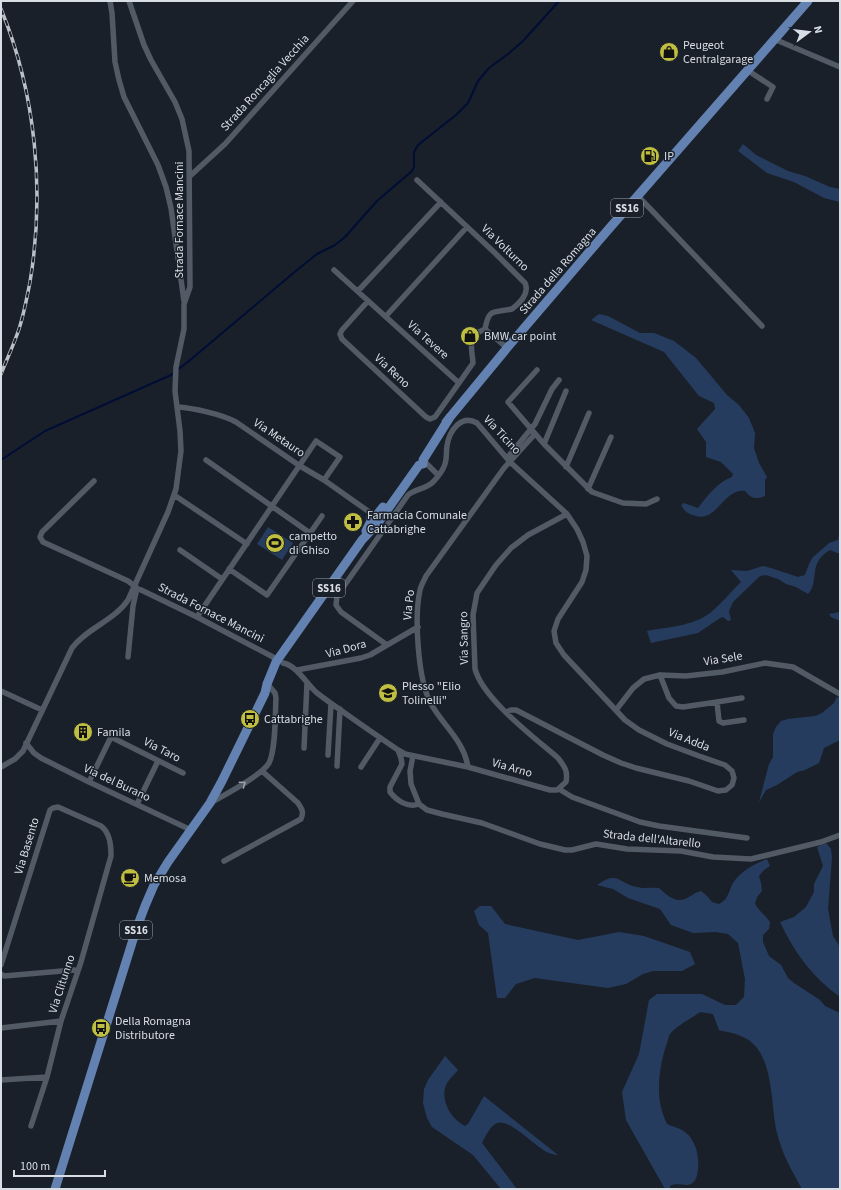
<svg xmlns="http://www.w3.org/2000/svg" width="841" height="1190" viewBox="0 0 841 1190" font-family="'Source Sans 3',sans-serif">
<rect width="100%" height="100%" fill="#19202a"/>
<path fill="#263c5f" d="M743 144 756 155 788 171 805 176 830 187 840 189V202L824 198 794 182 767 173 738 151Z
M599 314 608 316 640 333H654L674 341 696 358 727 395 739 405 749 418 755 433 754 448 759 463 767 477 765 480V496C755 500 751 498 745 491 724 488 717 522 696 516 688 514 685 512 681 505L684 503 698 508C707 496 718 482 732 477L733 474 721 462 706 457V442L697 429 715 409 714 403 699 396 664 352 591 320Z
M268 527 293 543 282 560 257 544Z
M840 530V554L830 550C807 563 820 582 808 594L796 587 786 584 778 579 766 575 760 576 733 602 729 611 731 620 728 621 723 617 720 618 698 633 651 643 647 631C668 627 693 626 710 613 721 604 731 592 741 582L731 570 747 571 763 566 771 568 798 577 805 575 809 564 813 557 829 543 838 540Z
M840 612V621L831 617 829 614Z
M837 697 840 698V740L824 748 819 763 805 770 797 772 777 785 766 790 759 802 769 764 773 757V734L776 727 781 721 788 719 815 716 822 713 834 703Z
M826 843 831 849 832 858 828 909 833 936 840 947V997C813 978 794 952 780 922L794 917 806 907 814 892V884L823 866 817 847Z
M767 859 770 866 764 870 759 876 761 883 762 891 757 897 755 904C759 911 765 915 770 922L769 929 763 935V942L769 956 781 965 788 978 794 983 820 1000 825 1006 840 1013V1189H802C792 1171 782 1154 777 1133 770 1104 775 1051 743 1037 736 1033 726 1032 719 1030L713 1014 700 1012C692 1018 676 1026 670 1034 668 1038 667 1044 665 1049 658 1073 655 1100 667 1124 673 1127 681 1128 686 1133 690 1136 693 1141 695 1146 699 1154 701 1179 691 1184 684 1187 679 1182 670 1186V1189H665L626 1120 622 1092 639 1054 649 1000 657 994H702L725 1005H736L744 997 745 979 738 943 728 934 715 932 693 933 671 925 660 909 628 898 613 889 597 885C619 870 617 883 637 887 644 889 652 887 659 888 667 895 675 904 687 898 693 895 694 893 701 891L707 896 712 902 719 904C729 899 728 892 733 883 741 871 754 864 767 859Z
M480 906H491L505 924 578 940 619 932 644 936 690 952 695 964 682 971H653L643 974 626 984 608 988 535 978 516 984 505 998H497L488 933 479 925 474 911Z
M445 1056 458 1070C454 1075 448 1080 446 1085 440 1101 451 1119 465 1126L468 1124 484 1096 558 1155C556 1155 552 1154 549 1153 537 1149 510 1118 497 1123 490 1126 485 1137 482 1143L517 1189H501L473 1155 432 1127 427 1118 423 1103 424 1089 428 1080Z"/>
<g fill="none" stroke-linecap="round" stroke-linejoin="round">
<path stroke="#000d35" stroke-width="2" d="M1 460 45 431 171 375 189 361 297 270 317 254 335 245 345 237 377 201 412 171 414 167V152L418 145 456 115 468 103 478 81 489 68 508 54 523 41 559 1"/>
<path stroke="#525a65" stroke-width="5.5" d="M110 1 112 13 115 62 119 80 124 97 158 165 166 187 171 208 184 301
M774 39 840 67
M747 70 773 87 767 99
M190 176 225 144 353 1
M417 180 495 253 525 283C530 294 520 303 512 309 494 313 489 307 485 329
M638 196 762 326
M334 270 459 383 473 363C472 347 466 337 485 329
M358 291 441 202
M368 301 342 330 340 334 342 339 426 417 430 419 435 417 459 383
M386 316 467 227
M485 329 507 348
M537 370 508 402 544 444 592 492 623 503 646 504 657 499
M177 407C193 408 221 414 236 422L300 466 324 480 375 516
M544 444 566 391
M507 458 535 424 552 389 559 380
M206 460 310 533
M424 461 438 475
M566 467 589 413
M94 481 42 532 40 537 43 542 128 581 137 588 197 617 273 657 278 661
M588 489 611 437
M174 495 247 544
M180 550 222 579
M229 569 267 595 322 516
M197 617 316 441 340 457 324 480
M387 645 341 612 336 605 337 596 408 495C415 489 426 489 433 482 437 478 443 470 445 464 447 458 446 452 447 446 449 431 461 414 477 423L510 462 567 514 577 529 583 542 587 556 586 570 582 582 558 619 554 631 556 643 564 655 625 720 639 730 667 744 699 756 725 765 732 771 734 778 732 785 726 790 718 791 689 781 636 768 621 763 603 755 516 710H511L506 712
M128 657 133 606 137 588
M283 663C296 665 306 683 317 693 325 699 333 705 342 711 360 724 379 737 398 750L405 754 468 767 550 790H557L566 782C568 771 565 767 558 758 535 738 483 699 475 669L473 615 477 593 496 565 511 548 528 535 567 514
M297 670 361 658 370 655 418 627
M660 675 669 698 676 706 683 707 717 702 719 721 723 723 744 720
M1 691 42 710
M717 702 742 698
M616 710 633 688 644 679 660 675 686 676 722 672 765 663 793 667 840 694
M26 743 34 753 41 758 89 782 191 830
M304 748 307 683
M398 750 401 758 402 764 390 787V792C397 801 408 808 419 804
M328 755 331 704
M413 756 410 771 411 784 419 804 427 810 442 814 482 823 540 844 565 850H572L596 844 627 849 681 851 713 857 751 859 821 842 840 835
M337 766 340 709
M1 767 15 759 23 751 72 648C87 628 114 621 128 600L168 512 176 489 181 451 180 431 175 391 176 367 184 329V304L190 287 189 151 182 119 175 102 151 60 144 45 129 1
M361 767 380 738
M468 767C464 740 442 725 430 702 418 678 414 617 420 590 421 585 424 581 426 576L504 468 535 434
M89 782 111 737 183 773
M559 789 572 797 640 822 659 826 747 838
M210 803C223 796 262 775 269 763 276 749 275 715 276 698L275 693 270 687
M137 804 158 761
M224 861 301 819C304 812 302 809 298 803L262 771
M1 965 50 810 53 808 58 807 101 826C110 833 111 845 111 856L81 962 61 1021 47 1077 31 1126
M1 974 4 976 74 970 78 971
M1 1028 61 1021
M1 1080 47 1077"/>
<path stroke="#6382b2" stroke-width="9" d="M446 422 507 348 607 231 808 1
M366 531 371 521V518L376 516 383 507
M55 1189 136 930 145 906 154 885 168 862 210 803 222 781 265 693 267 684 276 662 362 540 378 523 419 465 423 464V460L450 417"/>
<defs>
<path id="rail" d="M1 9C36 94 45 192 30 282 27 297 24 314 19 329 14 344 7 359 1 374"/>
</defs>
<use href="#rail" stroke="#bac0c7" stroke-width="3.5"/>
<use href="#rail" stroke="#19202a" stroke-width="2" stroke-dasharray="6" stroke-linecap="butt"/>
</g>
<defs><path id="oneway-chevron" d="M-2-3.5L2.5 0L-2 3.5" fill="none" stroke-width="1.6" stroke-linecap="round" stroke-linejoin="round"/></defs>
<use stroke="#9ca3ab" href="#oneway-chevron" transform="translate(243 784) rotate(-35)"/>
<defs>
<symbol id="shop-disc" viewBox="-11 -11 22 22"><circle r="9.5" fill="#bfbe41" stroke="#19202a"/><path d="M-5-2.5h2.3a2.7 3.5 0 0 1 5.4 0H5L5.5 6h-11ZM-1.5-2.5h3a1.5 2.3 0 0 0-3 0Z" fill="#111"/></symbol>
<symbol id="fuel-disc" viewBox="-11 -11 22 22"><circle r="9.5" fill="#bfbe41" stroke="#19202a"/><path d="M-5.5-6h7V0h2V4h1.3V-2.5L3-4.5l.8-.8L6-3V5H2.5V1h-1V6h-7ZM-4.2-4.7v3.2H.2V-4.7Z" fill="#111"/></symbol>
<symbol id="pharmacy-disc" viewBox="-11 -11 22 22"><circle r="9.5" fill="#bfbe41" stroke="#19202a"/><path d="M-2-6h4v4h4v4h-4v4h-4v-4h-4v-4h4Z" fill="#111"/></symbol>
<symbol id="stadium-disc" viewBox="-11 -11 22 22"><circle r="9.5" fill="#bfbe41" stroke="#19202a"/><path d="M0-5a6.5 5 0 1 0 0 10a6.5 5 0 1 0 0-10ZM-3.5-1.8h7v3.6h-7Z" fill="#111"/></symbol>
<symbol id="school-disc" viewBox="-11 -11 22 22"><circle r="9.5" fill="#bfbe41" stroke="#19202a"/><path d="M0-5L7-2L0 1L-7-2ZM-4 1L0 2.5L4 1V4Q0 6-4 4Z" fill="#111"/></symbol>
<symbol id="bus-disc" viewBox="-11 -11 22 22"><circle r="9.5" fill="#bfbe41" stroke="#19202a"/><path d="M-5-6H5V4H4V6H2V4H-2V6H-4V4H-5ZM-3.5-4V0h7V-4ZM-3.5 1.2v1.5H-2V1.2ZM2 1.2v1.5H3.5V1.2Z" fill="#111"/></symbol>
<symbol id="building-disc" viewBox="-11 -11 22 22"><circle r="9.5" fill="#bfbe41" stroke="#19202a"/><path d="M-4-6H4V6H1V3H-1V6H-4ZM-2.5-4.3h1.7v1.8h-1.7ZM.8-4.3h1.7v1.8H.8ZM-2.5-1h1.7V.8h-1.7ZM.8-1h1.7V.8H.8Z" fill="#111"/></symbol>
<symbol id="cafe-disc" viewBox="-11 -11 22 22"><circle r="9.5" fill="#bfbe41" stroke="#19202a"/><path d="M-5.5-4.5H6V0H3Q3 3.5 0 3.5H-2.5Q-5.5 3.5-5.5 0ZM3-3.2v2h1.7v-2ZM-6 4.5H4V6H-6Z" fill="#111"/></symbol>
</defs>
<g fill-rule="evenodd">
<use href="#shop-disc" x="658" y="41" width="22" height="22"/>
<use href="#fuel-disc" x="639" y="145" width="22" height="22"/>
<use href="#shop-disc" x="459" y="325" width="22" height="22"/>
<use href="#pharmacy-disc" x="342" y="511" width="22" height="22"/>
<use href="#stadium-disc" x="264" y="532" width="22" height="22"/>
<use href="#school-disc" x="377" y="682" width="22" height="22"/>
<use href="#bus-disc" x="239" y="708" width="22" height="22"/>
<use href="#building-disc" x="72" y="721" width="22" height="22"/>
<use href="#cafe-disc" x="119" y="867" width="22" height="22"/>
<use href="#bus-disc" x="90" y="1017" width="22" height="22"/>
</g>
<g text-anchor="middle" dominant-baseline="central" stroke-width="3" stroke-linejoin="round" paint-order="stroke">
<g fill="#19202a" stroke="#9fa5ad" stroke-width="1">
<rect x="611" y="199" width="32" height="18" rx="3"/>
<rect x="313" y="579" width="32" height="18" rx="3"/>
<rect x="120" y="921" width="32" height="18" rx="3"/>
</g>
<g font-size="11" font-weight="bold" fill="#d9dee5">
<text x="627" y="208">SS16</text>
<text x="329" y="588">SS16</text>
<text x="136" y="930">SS16</text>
</g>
<g font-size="12" fill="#d9dee5" stroke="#19202a" text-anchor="start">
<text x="683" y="45">Peugeot<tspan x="683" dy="14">Centralgarage</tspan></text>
<text x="664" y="156">IP</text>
<text x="484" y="336">BMW car point</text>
<text x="367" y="515">Farmacia Comunale<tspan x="367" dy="14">Cattabrighe</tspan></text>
<text x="289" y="536">campetto<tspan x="289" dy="14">di Ghiso</tspan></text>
<text x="402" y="686">Plesso "Elio<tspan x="402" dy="14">Tolinelli"</tspan></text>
<text x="264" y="719">Cattabrighe</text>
<text x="97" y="732">Famila</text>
<text x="144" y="878">Memosa</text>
<text x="115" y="1021">Della Romagna<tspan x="115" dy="14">Distributore</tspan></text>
</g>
<g font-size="12" fill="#d9dee5" stroke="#19202a">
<text transform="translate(265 83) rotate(-48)">Strada Roncaglia Vecchia</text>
<text transform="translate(179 220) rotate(-90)">Strada Fornace Mancini</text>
<text transform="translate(505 248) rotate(44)">Via Volturno</text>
<text transform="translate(558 271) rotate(-49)">Strada della Romagna</text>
<text transform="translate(428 340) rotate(42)">Via Tevere</text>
<text transform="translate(392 371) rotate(43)">Via Reno</text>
<text transform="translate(502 435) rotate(47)">Via Ticino</text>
<text transform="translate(279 438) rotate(34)">Via Metauro</text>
<text transform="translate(409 605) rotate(-84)">Via Po</text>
<text transform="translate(211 613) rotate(27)">Strada Fornace Mancini</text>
<text transform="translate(464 638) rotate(-91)">Via Sangro</text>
<text transform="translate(346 649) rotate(-15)">Via Dora</text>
<text transform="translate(723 659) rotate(-9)">Via Sele</text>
<text transform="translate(689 740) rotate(22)">Via Adda</text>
<text transform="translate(162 750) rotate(27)">Via Taro</text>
<text transform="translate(512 768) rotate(16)">Via Arno</text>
<text transform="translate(117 783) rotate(25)">Via del Burano</text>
<text transform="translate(652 839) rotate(6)">Strada dell'Altarello</text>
<text transform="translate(27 846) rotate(-73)">Via Basento</text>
<text transform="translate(62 984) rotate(-72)">Via Clitunno</text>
</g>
</g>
<rect width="841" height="1190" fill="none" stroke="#d9dee5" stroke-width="4"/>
<g transform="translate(809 32) rotate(75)" stroke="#19202a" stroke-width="3" paint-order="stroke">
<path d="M0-3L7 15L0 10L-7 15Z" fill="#d9dee5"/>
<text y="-6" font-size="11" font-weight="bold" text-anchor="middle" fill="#d9dee5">N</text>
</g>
<path d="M14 1170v6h91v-6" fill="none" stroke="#d9dee5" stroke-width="2"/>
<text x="20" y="1170" font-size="12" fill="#d9dee5" stroke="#19202a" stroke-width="3" paint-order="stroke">100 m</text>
</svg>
